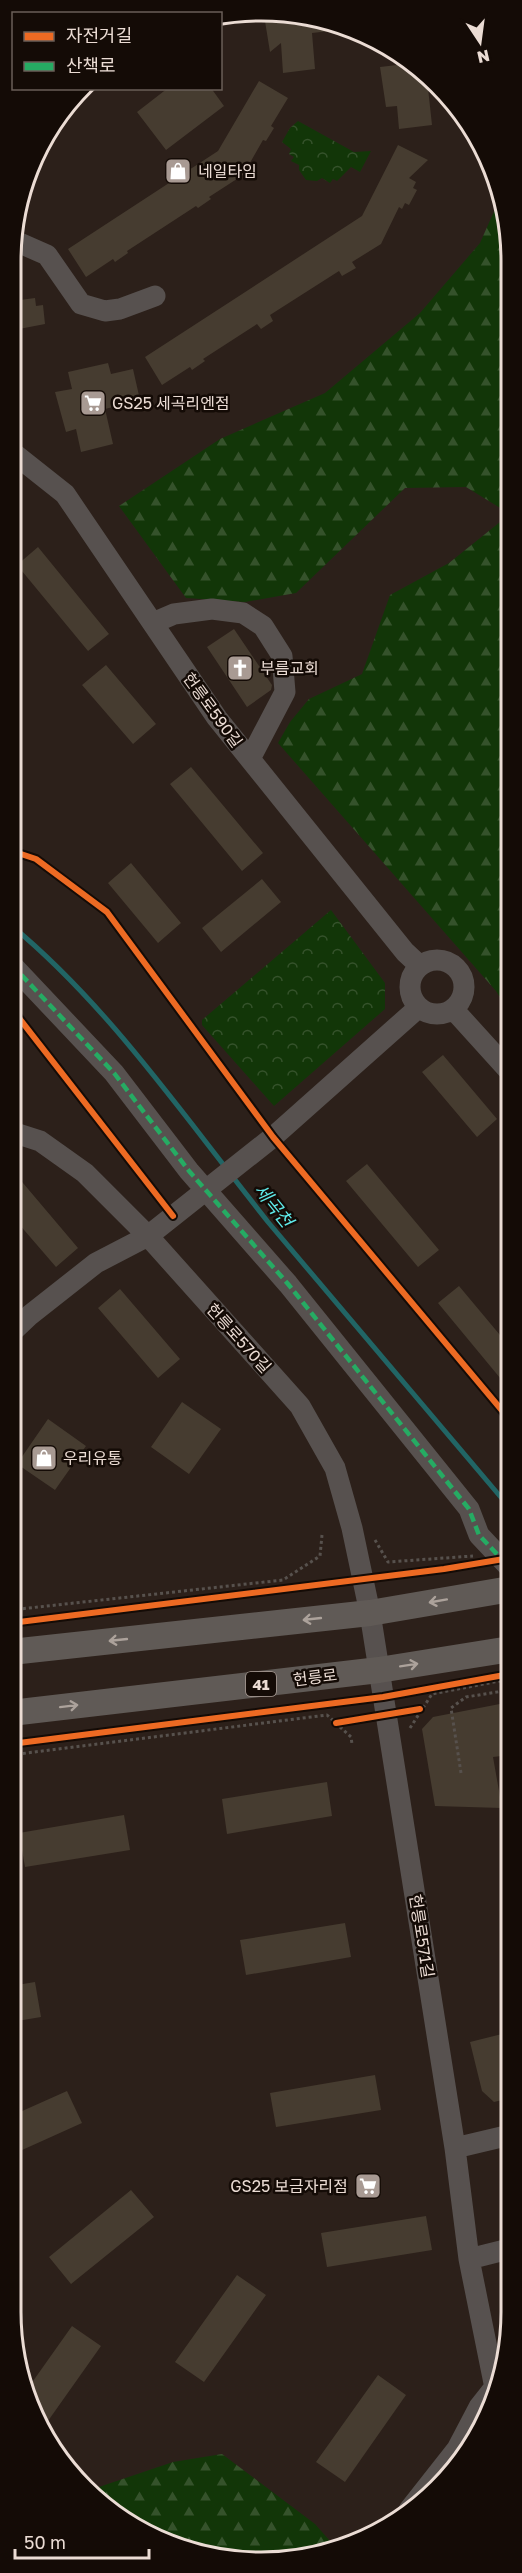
<svg xmlns="http://www.w3.org/2000/svg" width="522" height="2573" viewBox="0 0 522 2573" font-family="'Golos Text','Noto Sans KR',sans-serif">
<defs>
<pattern id="forest-firs" width="22" height="20" patternUnits="userSpaceOnUse" patternTransform="scale(1.5)"><rect width="22" height="20" fill="#123608"/><path d="M5 1l3.5 6h-7zM16 11l3.5 6h-7z" fill="#35522b"/></pattern>
<pattern id="park-crowns" width="20" height="18" patternUnits="userSpaceOnUse" patternTransform="scale(1.5)"><rect width="20" height="18" fill="#123608"/><path d="M2 6a3 3 0 1 1 6 0M12 15a3 3 0 1 1 6 0" fill="none" stroke="#35522b"/></pattern>
</defs>
<rect width="100%" height="100%" fill="#2c201a"/>
<path fill="url(#forest-firs)" d="M500 198 511 244 510 1013 496 991 278 743 290 722 309 699 362 674 390 595 449 563 510 514 466 487 405 488 296 593 245 602 186 598 119 506 220 439 325 393 420 313 480 243Z
M222 2454 315 2524 338 2550 245 2562 151 2537 87 2491 173 2462Z"/>
<path fill="url(#park-crowns)" d="M298 121 354 152 371 151 360 172 351 167 337 181 333 179 330 183 322 178 317 181 306 180 299 170V165L291 161 294 157 289 154 291 149 282 142 290 128Z
M331 910 385 983V1009L274 1106 202 1025V1020Z"/>
<g fill="none" stroke-linecap="round" stroke-linejoin="round">
<path stroke="#216565" stroke-width="5" d="M12 926C95 995 160 1083 226 1168
M232 1176 268 1222 510 1508"/>
</g>
<path fill="#463c30" d="M293 13 347 29 312 33 315 69 283 73 281 43 270 52 264 15Z
M396 53 440 87 428 88 432 125 399 129 397 106 386 107 380 67 397 65Z
M259 81 288 98 271 126 274 128 266 141 263 140 243 175 209 197 211 199 198 208 196 206 127 251 128 253 115 262 113 259 86 277 68 249 218 151Z
M168 88H211L224 106 166 150 137 112Z
M398 145 428 160 409 178 416 182 413 188 417 190 409 205 405 203 402 209 399 207 381 244 352 262 356 268 342 276 339 271 270 315 273 321 261 329 257 324 203 359 205 361 192 370 190 367 162 385 145 357 362 216Z
M35 298 36 306 43 305 45 324 14 330 13 301Z
M108 363 111 374 133 369 140 400 105 409 113 444 81 452 76 429 66 432 55 392 72 389 68 372Z
M38 547 109 634 88 651 17 565Z
M234 629 272 685 271 690 247 707 207 647Z
M106 665 156 724 133 744 82 685Z
M191 767 263 853 242 871 170 784Z
M131 863 181 923 158 943 108 883Z
M262 879 281 902 221 952 202 928Z
M443 1055 497 1119 477 1137 422 1072Z
M367 1164 439 1250 418 1267 346 1181Z
M12 1170 78 1248 56 1267 12 1216Z
M459 1286 510 1347V1390L438 1303Z
M120 1289 180 1359 158 1378 98 1308Z
M182 1402 221 1429 189 1474 151 1447Z
M48 1419 86 1446 55 1490 17 1464Z
M510 1702V1755L493 1757 502 1808 435 1806 422 1729 433 1717Z
M327 1782 332 1816 227 1834 222 1799Z
M124 1815 130 1850 25 1867 19 1833Z
M345 1923 351 1957 246 1975 240 1940Z
M35 1982 41 2017 11 2022V1986Z
M510 2032V2098L494 2102 482 2091 470 2042Z
M375 2075 381 2110 276 2127 270 2093Z
M67 2091 82 2123 11 2155V2116Z
M131 2190 154 2217 71 2284 49 2257Z
M426 2216 432 2250 327 2267 321 2233Z
M237 2275 266 2295 204 2382 175 2362Z
M72 2326 101 2346 43 2428 29 2408 26 2391Z
M378 2375 406 2395 345 2482 316 2462Z"/>
<g fill="none" stroke-linecap="round" stroke-linejoin="round">
<path stroke="#57514d" stroke-width="3" stroke-dasharray="3 3" stroke-linecap="butt" d="M375 1540 388 1562 473 1556
M11 1610 283 1580 320 1556 322 1535
M410 1728 432 1694 510 1679
M11 1755 327 1715 351 1737 352 1744
M461 1773 451 1708 466 1697 510 1690"/>
<path stroke="#57514f" stroke-width="21" d="M13 240 47 255 81 304 105 311 120 309 155 296
M12 452 65 494 217 718 405 952 420 966
M153 623 174 614 212 609 243 613 263 626 282 656 285 692 250 759
M410 987a27 27 0 1 1 54 0a27 27 0 1 1-54 0Z
M12 965 114 1073 189 1171 288 1284 469 1509 479 1535 510 1568
M453 1009 510 1072
M12 1132 40 1141 85 1173 148 1236 300 1406 335 1468 352 1528 370 1613 455 2148 469 2259 495 2388
M11 1333 30 1315 96 1263 148 1236 273 1137 418 1008
M455 2148 510 2135
M469 2259 509 2249
M409 2510 457 2449 479 2407 494 2388"/>
<path stroke="#605a56" stroke-width="26" d="M11 1652 370 1613 510 1589
M11 1713 379 1670 510 1649"/>
<path stroke="#26ab63" stroke-width="4.5" stroke-dasharray="9 4.5" stroke-linecap="butt" d="M12 965 114 1073 189 1171 288 1284 469 1509 479 1535 510 1568"/>
<defs>
<path id="cycleway" d="M12 851 36 859 107 912 273 1137 510 1420
M12 1009 173 1216
M11 1623 444 1569 510 1558
M336 1723 420 1709
M11 1744 383 1697 510 1674"/>
</defs>
<use href="#cycleway" stroke="#140b06" stroke-width="10"/>
<use href="#cycleway" stroke="#ed6a23" stroke-width="6"/>
</g>
<defs><path id="oneway-shaft" d="M-6 0H5M1.5-3L5.5 0L1.5 3" fill="none" stroke-width="1.6" stroke-linecap="round" stroke-linejoin="round" transform="scale(1.5)"/></defs>
<g stroke="#aca29b">
<use href="#oneway-shaft" transform="translate(438 1601) rotate(170)"/>
<use href="#oneway-shaft" transform="translate(312 1619) rotate(174)"/>
<use href="#oneway-shaft" transform="translate(118 1640) rotate(174)"/>
<use href="#oneway-shaft" transform="translate(409 1665) rotate(-9)"/>
<use href="#oneway-shaft" transform="translate(69 1706) rotate(-7)"/>
</g>
<defs>
<symbol id="shop-square" viewBox="-11 -11 22 22"><rect x="-9" y="-9" width="18" height="18" rx="4" fill="#a89a93" stroke="#140b06"/><path d="M-5-2.5h2.3a2.7 3.5 0 0 1 5.4 0H5L5.5 6h-11ZM-1.5-2.5h3a1.5 2.3 0 0 0-3 0Z" fill="#fff"/></symbol>
<symbol id="supermarket-square" viewBox="-11 -11 22 22"><rect x="-9" y="-9" width="18" height="18" rx="4" fill="#a89a93" stroke="#140b06"/><path d="M-6-5.5h2.5l.6 2H6L4.5 2H-2.5L-4.4-4H-6ZM-1.5 3.2a1.3 1.3 0 1 0 .1 0ZM3 3.2a1.3 1.3 0 1 0 .1 0Z" fill="#fff"/></symbol>
<symbol id="church-square" viewBox="-11 -11 22 22"><rect x="-9" y="-9" width="18" height="18" rx="4" fill="#a89a93" stroke="#140b06"/><path d="M-1.2-6h2.4v3.5h3.3v2.4h-3.3V6h-2.4V-.1h-3.3v-2.4h3.3Z" fill="#fff"/></symbol>
</defs>
<g fill-rule="evenodd">
<use href="#shop-square" x="163" y="156" width="30" height="30"/>
<use href="#supermarket-square" x="78" y="388" width="30" height="30"/>
<use href="#church-square" x="225" y="653" width="30" height="30"/>
<use href="#shop-square" x="29" y="1443" width="30" height="30"/>
<use href="#supermarket-square" x="353" y="2171" width="30" height="30"/>
</g>
<g text-anchor="middle" dominant-baseline="central" stroke-width="5" stroke-linejoin="round" paint-order="stroke">
<rect fill="#140b06" stroke="#aa9d96" stroke-width="1.5" x="246" y="1672" width="30" height="24" rx="4.5"/>
<g font-size="15" font-weight="bold" fill="#ebdcd4">
<text x="261" y="1684">41</text>
</g>
<g font-size="16" fill="#ebdcd4" stroke="#140b06" text-anchor="start">
<text x="198" y="171">네일타임</text>
<text x="112" y="403">GS25 세곡리엔점</text>
<text x="260" y="668">부름교회</text>
<text x="63" y="1458">우리유통</text>
<text x="348" y="2186" text-anchor="end">GS25 보금자리점</text>
</g>
<g font-size="16" fill="#ebdcd4" stroke="#140b06">
<text transform="translate(213 710) rotate(54)">헌릉로590길</text>
<text transform="translate(239 1338) rotate(48)">헌릉로570길</text>
<text transform="translate(315 1677) rotate(-7)">헌릉로</text>
<text transform="translate(422 1936) rotate(81)">헌릉로571길</text>
</g>
<g font-size="18" font-style="italic" fill="#5feaea" stroke="#140b06">
<text transform="translate(274 1205) rotate(51)">세곡천</text>
</g>
</g>
<path d="M0 0H522V2573H0ZM261 21H261A240 240 0 0 1 501 261V2312A240 240 0 0 1 261 2552H261A240 240 0 0 1 21 2312V261A240 240 0 0 1 261 21Z" fill="#140b06" fill-rule="evenodd"/>
<path fill="none" stroke="#ebdcd4" stroke-width="3" d="M261 21H261A240 240 0 0 1 501 261V2312A240 240 0 0 1 261 2552H261A240 240 0 0 1 21 2312V261A240 240 0 0 1 261 21Z"/>
<rect x="12" y="12" width="210" height="78" fill="#140b06" stroke="#6a5f58" stroke-width="1.5"/>
<rect x="24" y="32" width="30" height="9" fill="#ed6a23" stroke="#6a5f58" stroke-width="1.5"/>
<text x="66" y="42" font-size="18" fill="#ebdcd4">자전거길</text>
<rect x="24" y="62" width="30" height="9" fill="#26ab63" stroke="#6a5f58" stroke-width="1.5"/>
<text x="66" y="72" font-size="18" fill="#ebdcd4">산책로</text>
<g transform="translate(480 42) rotate(167)" stroke="#140b06" stroke-width="4.5" paint-order="stroke">
<path d="M0-4.5L10 22L0 15L-10 22Z" fill="#ebdcd4"/>
<text y="-9" font-size="16" font-weight="bold" text-anchor="middle" fill="#ebdcd4">N</text>
</g>
<path d="M15 2549v9h134v-9" fill="none" stroke="#ebdcd4" stroke-width="3"/>
<text x="24" y="2549" font-size="18" fill="#ebdcd4" stroke="#140b06" stroke-width="4.5" paint-order="stroke">50 m</text>
</svg>
